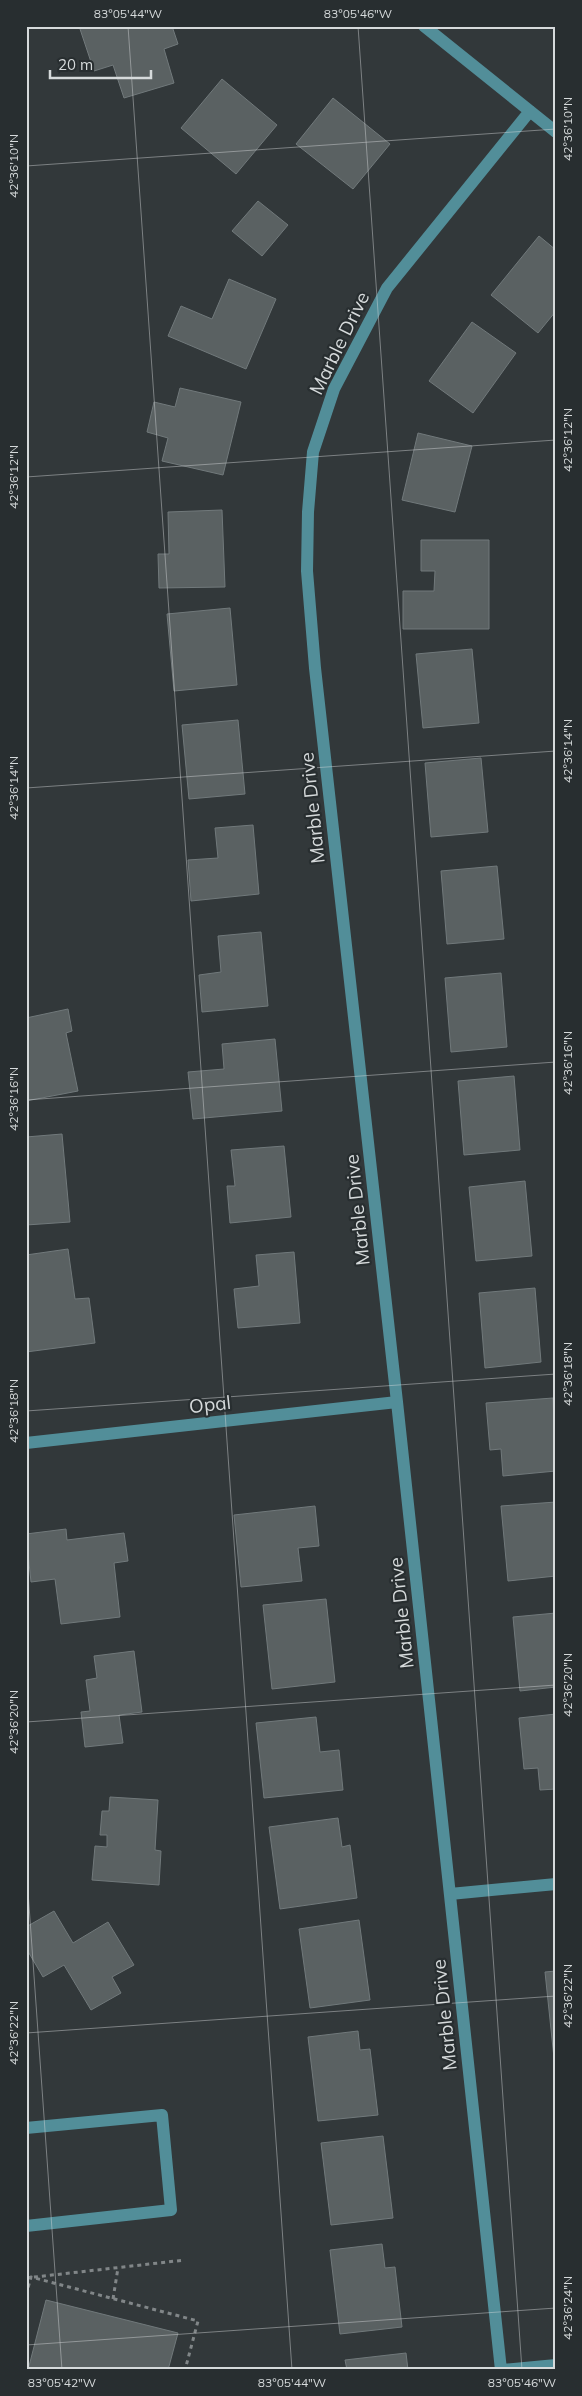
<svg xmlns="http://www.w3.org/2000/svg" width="582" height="2396" viewBox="0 0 582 2396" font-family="Mulish,sans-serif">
<rect width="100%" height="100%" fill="#32383a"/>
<path fill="#5a6162" stroke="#71797b" d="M79 26H172L178 44 164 49 174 83 124 98 113 65 94 71Z
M222 79 277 125 236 174 181 128Z
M333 98 390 144 353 189 296 144Z
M258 201 288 225 262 256 232 231Z
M539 236 556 250V311L538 333 491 295Z
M229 279 276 299 246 369 168 336 181 306 212 319Z
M472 322 516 353 473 413 429 381Z
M180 388 241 402 223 475 162 461 168 438 147 432 154 402 175 407Z
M418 433 472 446 455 512 402 500Z
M222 510 225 587 159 588 158 554H169L168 512Z
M421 540H489V629H403V591H434L435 571H421Z
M230 608 237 685 174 691 167 614Z
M472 649 479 723 423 728 416 654Z
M238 720 245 794 189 799 182 725Z
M481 758 488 832 431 837 425 763Z
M253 825 259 894 191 901 188 860 218 858 215 828Z
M497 866 504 939 447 944 441 871Z
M261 932 268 1006 202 1012 199 975 221 972 218 936Z
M501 973 507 1047 451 1052 445 978Z
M68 1009 72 1031 66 1033 78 1091 26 1101V1018Z
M275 1039 282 1111 193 1119 188 1072 224 1069 222 1044Z
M514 1076 520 1150 464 1155 458 1081Z
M62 1134 70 1222 26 1225V1137Z
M284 1146 291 1217 230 1223 227 1186H235L231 1150Z
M525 1181 532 1256 476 1261 469 1187Z
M68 1249 75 1299 89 1298 95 1343 26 1352V1255Z
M294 1252 300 1323 238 1328 234 1289 259 1286 256 1255Z
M535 1288 541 1362 485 1368 479 1293Z
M553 1398 556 1471 503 1476 501 1449 490 1450 486 1403Z
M556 1502V1576L508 1581 501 1506Z
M315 1506 319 1546 298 1548 302 1581 241 1587 234 1515Z
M66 1529 67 1540 124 1533 128 1561 114 1563 120 1617 61 1624 55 1579 31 1582 26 1534Z
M326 1599 335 1682 272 1689 263 1605Z
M556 1613V1687L520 1691 513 1617Z
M134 1651 142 1712 119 1715 123 1743 85 1747 81 1712 90 1711 86 1680 97 1678 94 1656Z
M556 1714V1789L540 1790 538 1768 524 1769 519 1718Z
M316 1717 320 1752 339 1750 343 1790 264 1798 256 1723Z
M110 1797 158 1800 155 1850 161 1851 159 1885 92 1880 95 1846 107 1847V1835H100L102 1811H109Z
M338 1818 342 1847 350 1845 357 1898 280 1909 269 1827Z
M54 1911 73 1943 108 1922 134 1965 112 1977 121 1993 91 2010 64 1965 43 1977 26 1948V1927Z
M359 1920 370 2000 310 2008 299 1929Z
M556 1971V2057L554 2058 545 1972Z
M358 2031 360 2050 370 2049 378 2115 318 2121 308 2037Z
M383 2136 393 2218 331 2225 321 2143Z
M382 2244 385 2268 395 2267 402 2327 340 2334 330 2250Z
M46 2300 178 2333 168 2370H28Z
M406 2353 408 2370H347L345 2360Z"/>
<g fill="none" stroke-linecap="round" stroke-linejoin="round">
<path stroke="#818688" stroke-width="3" stroke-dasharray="4 4" stroke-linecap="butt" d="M26 2278 185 2260
M26 2295 31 2277 198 2321 185 2370
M113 2299 118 2268"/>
<path stroke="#528e99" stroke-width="12" d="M424 26 556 132
M26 1443 397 1402
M450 1894 556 1884
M26 2128 162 2115 171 2210 26 2226
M501 2370 397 1402 315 668 307 571 308 512 313 452 334 389 387 288 530 111
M503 2370 556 2365"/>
</g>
<path fill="none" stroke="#d6dadb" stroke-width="1" stroke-opacity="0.45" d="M128 26 292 2370M358 26 522 2370M26 166 556 129M26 477 556 440M26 788 556 751M26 1100 556 1062M26 1411 556 1374M26 1722 556 1685M26 1863 62 2370M26 2033 556 1996M26 2345 556 2308"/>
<g text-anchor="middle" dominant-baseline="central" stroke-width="4.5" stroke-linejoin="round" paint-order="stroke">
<g font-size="19" fill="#d6dadb" stroke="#282e30">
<text transform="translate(339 343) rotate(-64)">Marble Drive</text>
<text transform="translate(312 808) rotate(-96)">Marble Drive</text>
<text transform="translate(357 1210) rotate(-96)">Marble Drive</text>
<text transform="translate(210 1404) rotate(-6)">Opal</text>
<text transform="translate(401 1613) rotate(-96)">Marble Drive</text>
<text transform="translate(444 2015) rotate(-96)">Marble Drive</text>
</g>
</g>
<rect width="582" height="2396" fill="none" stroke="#282e30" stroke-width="55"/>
<path d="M50 70v8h101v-8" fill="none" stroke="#d6dadb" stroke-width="2.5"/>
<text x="58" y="70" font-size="15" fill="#d6dadb" stroke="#282e30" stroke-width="4" paint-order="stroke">20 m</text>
<rect x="28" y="28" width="526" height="2340" fill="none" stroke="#d6dadb" stroke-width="2"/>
<g font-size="12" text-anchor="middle" fill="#d6dadb">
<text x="128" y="18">83°05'44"W</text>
<text x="358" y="18">83°05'46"W</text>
<text transform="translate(568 129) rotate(-90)" y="4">42°36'10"N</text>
<text transform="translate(14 166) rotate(-90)" y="4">42°36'10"N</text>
<text transform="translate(568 440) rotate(-90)" y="4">42°36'12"N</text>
<text transform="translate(14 477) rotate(-90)" y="4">42°36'12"N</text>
<text transform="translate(568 751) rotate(-90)" y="4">42°36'14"N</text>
<text transform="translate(14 788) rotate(-90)" y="4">42°36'14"N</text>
<text transform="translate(568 1063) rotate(-90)" y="4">42°36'16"N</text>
<text transform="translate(14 1099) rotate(-90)" y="4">42°36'16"N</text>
<text transform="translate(568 1374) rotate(-90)" y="4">42°36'18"N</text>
<text transform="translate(14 1411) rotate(-90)" y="4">42°36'18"N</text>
<text transform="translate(568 1685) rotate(-90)" y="4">42°36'20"N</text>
<text transform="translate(14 1722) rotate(-90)" y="4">42°36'20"N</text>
<text transform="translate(568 1996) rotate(-90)" y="4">42°36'22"N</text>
<text transform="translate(14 2033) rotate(-90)" y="4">42°36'22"N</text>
<text transform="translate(568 2308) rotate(-90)" y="4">42°36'24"N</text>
<text x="62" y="2387">83°05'42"W</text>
<text x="292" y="2387">83°05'44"W</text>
<text x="522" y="2387">83°05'46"W</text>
</g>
</svg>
